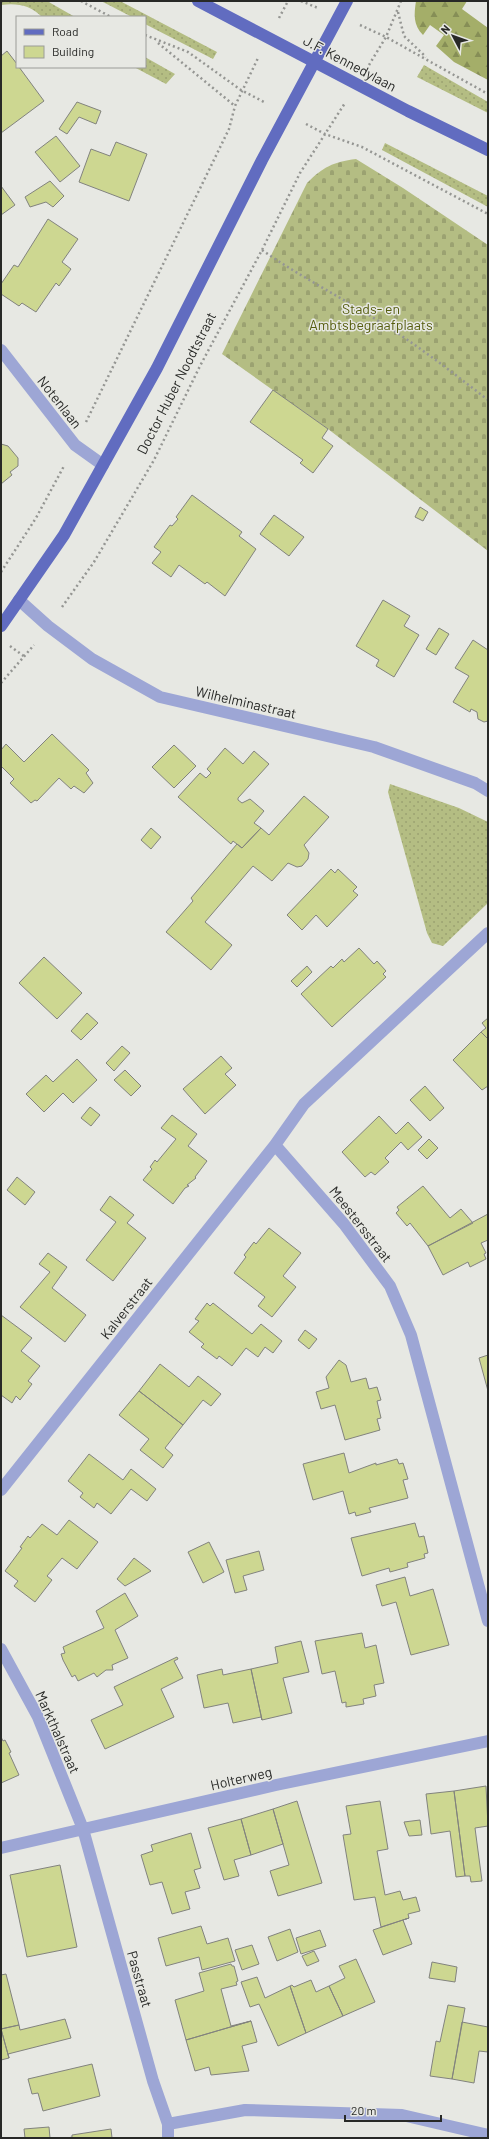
<svg xmlns="http://www.w3.org/2000/svg" width="489" height="2139" viewBox="0 0 489 2139" font-family="Barlow,sans-serif">
<defs>
<pattern id="grass-dots" width="8" height="8" patternUnits="userSpaceOnUse"><rect width="8" height="8" fill="#b4bd83"/><path d="M2 2h.1M6 6h.1" fill="none" stroke="#9ba271" stroke-width="1.8" stroke-linecap="round"/></pattern>
<pattern id="forest-firs" width="22" height="20" patternUnits="userSpaceOnUse"><rect width="22" height="20" fill="#a4ae69"/><path d="M5 1l3.5 6h-7zM16 11l3.5 6h-7z" fill="#868e56"/></pattern>
<pattern id="cemetery-stones" width="16" height="16" patternUnits="userSpaceOnUse"><rect width="16" height="16" fill="#b4bd83"/><path d="M2 7V4a2 2 0 0 1 4 0v3zM10 15v-3a2 2 0 0 1 4 0v3z" fill="#9ba271"/></pattern>
</defs>
<rect width="100%" height="100%" fill="#e7e8e3"/>
<path fill="url(#grass-dots)" d="M1 1H47L75 17H42C30 5 17 3 1 5Z
M101 1H120L217 52 213 59 145 24V17H132Z
M145 57 175 74 166 84 134 67H145Z
M424 65 488 102V113L417 77Z
M385 143 488 196V207L382 150Z
M390 784 459 808 488 822V903L443 946 432 943 427 933 388 792Z"/>
<path fill="url(#forest-firs)" d="M416 1H467L462 9 488 28V80L454 62 436 46 444 35 430 25 423 35C413 25 414 14 416 1Z"/>
<path fill="url(#cemetery-stones)" d="M356 159 403 188 488 245V551L328 429 222 354 307 183C323 167 333 162 356 159Z"/>
<path fill="#cdd791" stroke="#82837e" d="M7 51 17 64V67H19L44 101 1 133V56Z
M77 102 101 111 96 124 79 117 67 134 59 129Z
M56 136 80 166 60 182 35 152Z
M116 142 147 154 129 201 79 182 91 149 110 156Z
M50 181 64 196 53 207 46 202 30 207 25 197Z
M1 186 15 205 1 215Z
M48 219 78 239 62 262 71 269 59 286 56 283 36 312 22 303 19 306 1 294V284L14 265 18 267Z
M273 390 328 429 322 438 333 446 313 473 300 463 303 460 250 422Z
M1 444 8 446 18 458V466L10 472 12 475 1 484Z
M192 495 242 532 239 536 256 549 225 596 207 582 205 584 179 565 171 577 152 563 161 552 154 547 170 525 172 526 178 519 176 517Z
M420 507 428 512 423 521 415 517Z
M274 515 304 537 289 556 260 534Z
M383 600 410 616 404 626 419 635 394 677 376 666 379 660 356 646Z
M439 628 449 634 436 655 426 649Z
M473 640 488 650V721L484 722 478 719 477 712 471 709 470 712 453 702 469 676 455 668Z
M52 734 89 770 86 773 93 783 84 793 74 786 71 789 59 778 37 801 35 800 31 803 10 783 14 779 1 766V750L6 744 24 762Z
M174 745 196 766 174 788 152 767Z
M225 748 243 764 254 751 269 764 238 798V800L242 803 250 799 264 811 254 823 261 828 242 848 233 841 231 844 178 797 200 773 206 778 211 773 207 769Z
M304 796 329 817 304 845 309 853 308 859 302 866 297 867 288 863 272 881 253 866 205 922 232 945 211 970 166 932 193 901 191 898 237 844 242 848 261 828 269 835Z
M151 828 161 837 151 849 141 840Z
M331 869 335 873 338 869 357 887 353 891 358 895 327 927 316 915 302 930 287 915Z
M359 948 374 964 377 961 386 971 383 974 386 977 332 1027 301 994 331 966 333 968 342 959 344 962Z
M44 957 82 993 57 1019 19 983Z
M307 966 312 972 297 987 291 981Z
M87 1013 98 1023 81 1040 71 1031Z
M488 1018V1039L481 1032 486 1028 482 1023Z
M481 1032 488 1039V1086L482 1090 453 1060Z
M122 1046 130 1053 114 1071 106 1063Z
M221 1056 232 1068 225 1074 236 1085 205 1114 183 1089Z
M77 1059 97 1080 73 1103 63 1093 44 1112 26 1094 46 1075 53 1082Z
M125 1070 141 1086 131 1096 114 1080Z
M425 1086 444 1108 430 1121 410 1100Z
M90 1107 100 1115 91 1126 81 1118Z
M172 1115 197 1134 188 1146 207 1161 195 1177 196 1178 187 1185 189 1186 185 1188 173 1204 143 1180 152 1169 150 1167 155 1160 157 1162 176 1139 161 1128Z
M379 1116 396 1134 408 1122 422 1137 408 1150 401 1142 385 1158 389 1162 375 1175 371 1172 365 1177 342 1152Z
M429 1139 438 1148 427 1159 418 1150Z
M17 1177 35 1192 25 1205 7 1190Z
M423 1186 450 1218 461 1209 473 1223 428 1246 410 1223 407 1226 396 1213 399 1210 397 1207Z
M110 1196 134 1215 127 1223 146 1238 113 1281 86 1260 116 1222 100 1210Z
M488 1214V1240L481 1243 486 1253 484 1254 486 1259 470 1267 468 1262 443 1275 428 1246Z
M269 1228 301 1253 283 1276 296 1287 272 1317 258 1306 265 1297 234 1273 246 1257 244 1255 254 1242 256 1244Z
M48 1253 67 1267 52 1288 86 1315 65 1342 20 1307 50 1272 39 1264Z
M207 1303 210 1306 213 1303 252 1334 261 1324 282 1341 273 1353 265 1347 258 1357 246 1348 232 1366 219 1356 217 1359 201 1347 204 1344 189 1332 199 1321 195 1319Z
M1 1315 32 1338 21 1351 40 1366 28 1381 32 1384 20 1400 16 1396 12 1403 1 1395Z
M305 1330 317 1339 309 1349 298 1340Z
M488 1355V1391L479 1358Z
M339 1360 346 1365 351 1382 366 1378 369 1389 377 1387 381 1400 377 1401 381 1418 377 1419 380 1430 345 1440 335 1405 321 1409 316 1392 329 1388 326 1377Z
M160 1364 189 1387 198 1376 221 1394 211 1406 203 1400 183 1425 139 1391Z
M139 1391 183 1425 165 1448 173 1455 163 1468 140 1450 149 1439 119 1415Z
M344 1453 349 1473 376 1463V1465L397 1459 399 1464 403 1463 408 1479 403 1480 408 1498 369 1508 371 1512 356 1516 355 1512 349 1514 343 1491 313 1500 303 1464Z
M89 1454 123 1480 131 1469 156 1489 147 1501 131 1489 111 1514 97 1503 94 1508 80 1497 83 1493 68 1481Z
M69 1520 98 1542 77 1569 62 1558 47 1576 52 1580 35 1602 14 1586 18 1581 5 1571 22 1548 20 1547 28 1536 30 1538 42 1524 57 1535Z
M415 1523 419 1537 424 1536 428 1553 424 1554 425 1558 407 1563 408 1567 390 1572 389 1568 362 1576 351 1538Z
M209 1542 224 1572 203 1583 188 1552Z
M259 1551 264 1570 243 1576 247 1590 235 1593 226 1560Z
M134 1558 151 1571 125 1586 117 1579Z
M405 1577 410 1596 433 1589 449 1645 411 1655 396 1602 382 1606 376 1585Z
M125 1593 138 1616 115 1630 128 1658 112 1665 113 1670H106L97 1677 94 1673 78 1681 75 1675 72 1677 63 1660 61 1654 65 1653 63 1647 104 1628 96 1611Z
M362 1633 365 1648 376 1645 384 1683 374 1685 376 1696 363 1699 364 1704 346 1707V1702L342 1703 335 1671 322 1674 315 1641Z
M301 1641 309 1672 283 1678 292 1713 262 1720 251 1669 278 1663 275 1647Z
M177 1657 178 1659 174 1661 183 1678 161 1689 174 1717 105 1749 91 1720 123 1705 114 1687Z
M222 1669 223 1675 251 1669 262 1720 261 1717 233 1723 228 1703 204 1708 197 1675Z
M1 1737 3 1741 5 1740 11 1752 9 1753 19 1775 1 1783Z
M486 1786 488 1826 475 1828 482 1881 471 1882 470 1876H465L454 1791Z
M454 1791 465 1876 456 1877 450 1831 431 1834 426 1794Z
M297 1801 322 1883 278 1896 270 1871 289 1865 273 1809Z
M380 1801 388 1849 377 1851 385 1895 400 1891 403 1900 416 1897 420 1911 408 1914 409 1918 381 1927 375 1897 354 1900 343 1835 351 1834 346 1806Z
M273 1809 283 1844 251 1855 241 1819Z
M241 1819 251 1855 234 1860 239 1876 224 1880 208 1828Z
M420 1820 422 1835 409 1836 404 1822Z
M191 1833 201 1868 194 1870 200 1888 185 1892 190 1909 172 1914 162 1882 150 1885 141 1855 153 1851 151 1845Z
M60 1865 77 1947 27 1957 10 1875Z
M409 1918 403 1920 412 1944 383 1955 373 1930Z
M201 1926 207 1944 228 1938 235 1961 202 1970 199 1957 166 1966 158 1938Z
M290 1929 298 1952 277 1961 268 1937Z
M320 1930 326 1946 301 1954 296 1938Z
M252 1945 259 1964 242 1970 235 1950Z
M314 1951 319 1961 307 1966 302 1956Z
M356 1959 375 2002 343 2016 329 1986 345 1978 339 1966Z
M432 1962 457 1967 455 1982 429 1978Z
M231 1964 232 1966H234L238 1981 236 1982 237 1985 221 1989 231 2026 251 2021 186 2040 175 2000 204 1991 199 1973Z
M6 1974 19 2025 1 2029 9 2058 1 2060V1975Z
M257 1977 265 1998 290 1986 306 2033 278 2046 259 2004 250 2007 241 1982Z
M311 1980 316 1992 329 1986 343 2016 306 2033 290 1986 292 1985 294 1987Z
M448 2005 465 2008 452 2079 430 2076 436 2041 440 2042Z
M65 2019 71 2038 8 2054 9 2058 1 2029 19 2025 20 2030Z
M251 2021 257 2042 242 2046 249 2071 211 2075 209 2067 195 2071 186 2040Z
M462 2022 488 2027V2052L479 2051 474 2083 452 2079Z
M92 2064 100 2096 43 2111 38 2093 32 2094 28 2079Z
M49 2127 50 2138H25L24 2129Z
M111 2129 112 2138H68L72 2137V2135Z"/>
<g fill="none" stroke-linecap="round" stroke-linejoin="round">
<path stroke="#959693" stroke-width="2.5" stroke-dasharray="2 3" stroke-linecap="butt" d="M81 1 111 17
M301 1 318 8
M398 12 404 36 426 57
M279 18 288 1
M360 25 386 37 488 94
M145 35 188 52 241 90 266 103
M158 43 235 106
M369 65 386 37 401 1
M306 124 325 134 362 147 488 214
M262 250C299 276 339 296 377 320 416 344 452 372 488 400
M86 422 229 129 235 106 258 58
M1 572 36 518 64 466
M62 607 94 562 154 460 200 366 262 250 300 173 345 103
M10 646 25 657
M1 683 34 645"/>
<path stroke="#9da6d5" stroke-width="12" d="M1 350 75 445 103 465
M19 600 48 626 92 659 160 697 374 747 475 783 488 791
M488 933 304 1104 275 1145 344 1224 390 1286 411 1335 488 1621
M1 1490 275 1145
M1 1649 38 1717 83 1829 153 2081 168 2124V2138
M1 1848 276 1785 488 1741
M168 2124 245 2110 402 2115 488 2135"/>
<path stroke="#616cc0" stroke-width="12" d="M198 1 408 111 488 150
M1 626 64 535 157 368 262 160 347 1"/>
</g>
<g text-anchor="middle" dominant-baseline="central" stroke-width="3" stroke-linejoin="round" paint-order="stroke">
<g font-size="14" fill="#282927" stroke="#e7e8e3">
<text transform="translate(350 63) rotate(28)">J.F. Kennedylaan</text>
<text transform="translate(176 383) rotate(-63)">Doctor Huber Noodtstraat</text>
<text transform="translate(60 402) rotate(52)">Notenlaan</text>
<text transform="translate(246 702) rotate(13)">Wilhelminastraat</text>
<text transform="translate(361 1224) rotate(52)">Meestersstraat</text>
<text transform="translate(126 1308) rotate(-52)">Kalverstraat</text>
<text transform="translate(58 1732) rotate(66)">Markthalstraat</text>
<text transform="translate(241 1778) rotate(-13)">Holterweg</text>
<text transform="translate(140 1979) rotate(74)">Passtraat</text>
</g>
<g font-size="14" fill="#555d0d" stroke="#e7e8e3">
<text x="371" y="308">Stads- en<tspan x="371" dy="16">Ambtsbegraafplaats</tspan></text>
</g>
</g>
<rect width="489" height="2139" fill="none" stroke="#282927" stroke-width="4"/>
<rect x="16" y="16" width="130" height="52" fill="#e7e8e3" stroke="#9b9c98"/>
<rect x="24" y="29" width="20" height="6" fill="#616cc0" stroke="#9b9c98"/>
<text x="52" y="36" font-size="12" fill="#282927">Road</text>
<rect x="24" y="46" width="20" height="12" fill="#cdd791" stroke="#9b9c98"/>
<text x="52" y="56" font-size="12" fill="#282927">Building</text>
<g transform="translate(453 36) rotate(311)" stroke="#e7e8e3" stroke-width="3" paint-order="stroke">
<path d="M0-3L7 15L0 10L-7 15Z" fill="#282927"/>
<text y="-6" font-size="11" font-weight="bold" text-anchor="middle" fill="#282927">N</text>
</g>
<path d="M345 2115v6h96v-6" fill="none" stroke="#282927" stroke-width="2"/>
<text x="351" y="2115" font-size="12" fill="#282927" stroke="#e7e8e3" stroke-width="3" paint-order="stroke">20 m</text>
</svg>
